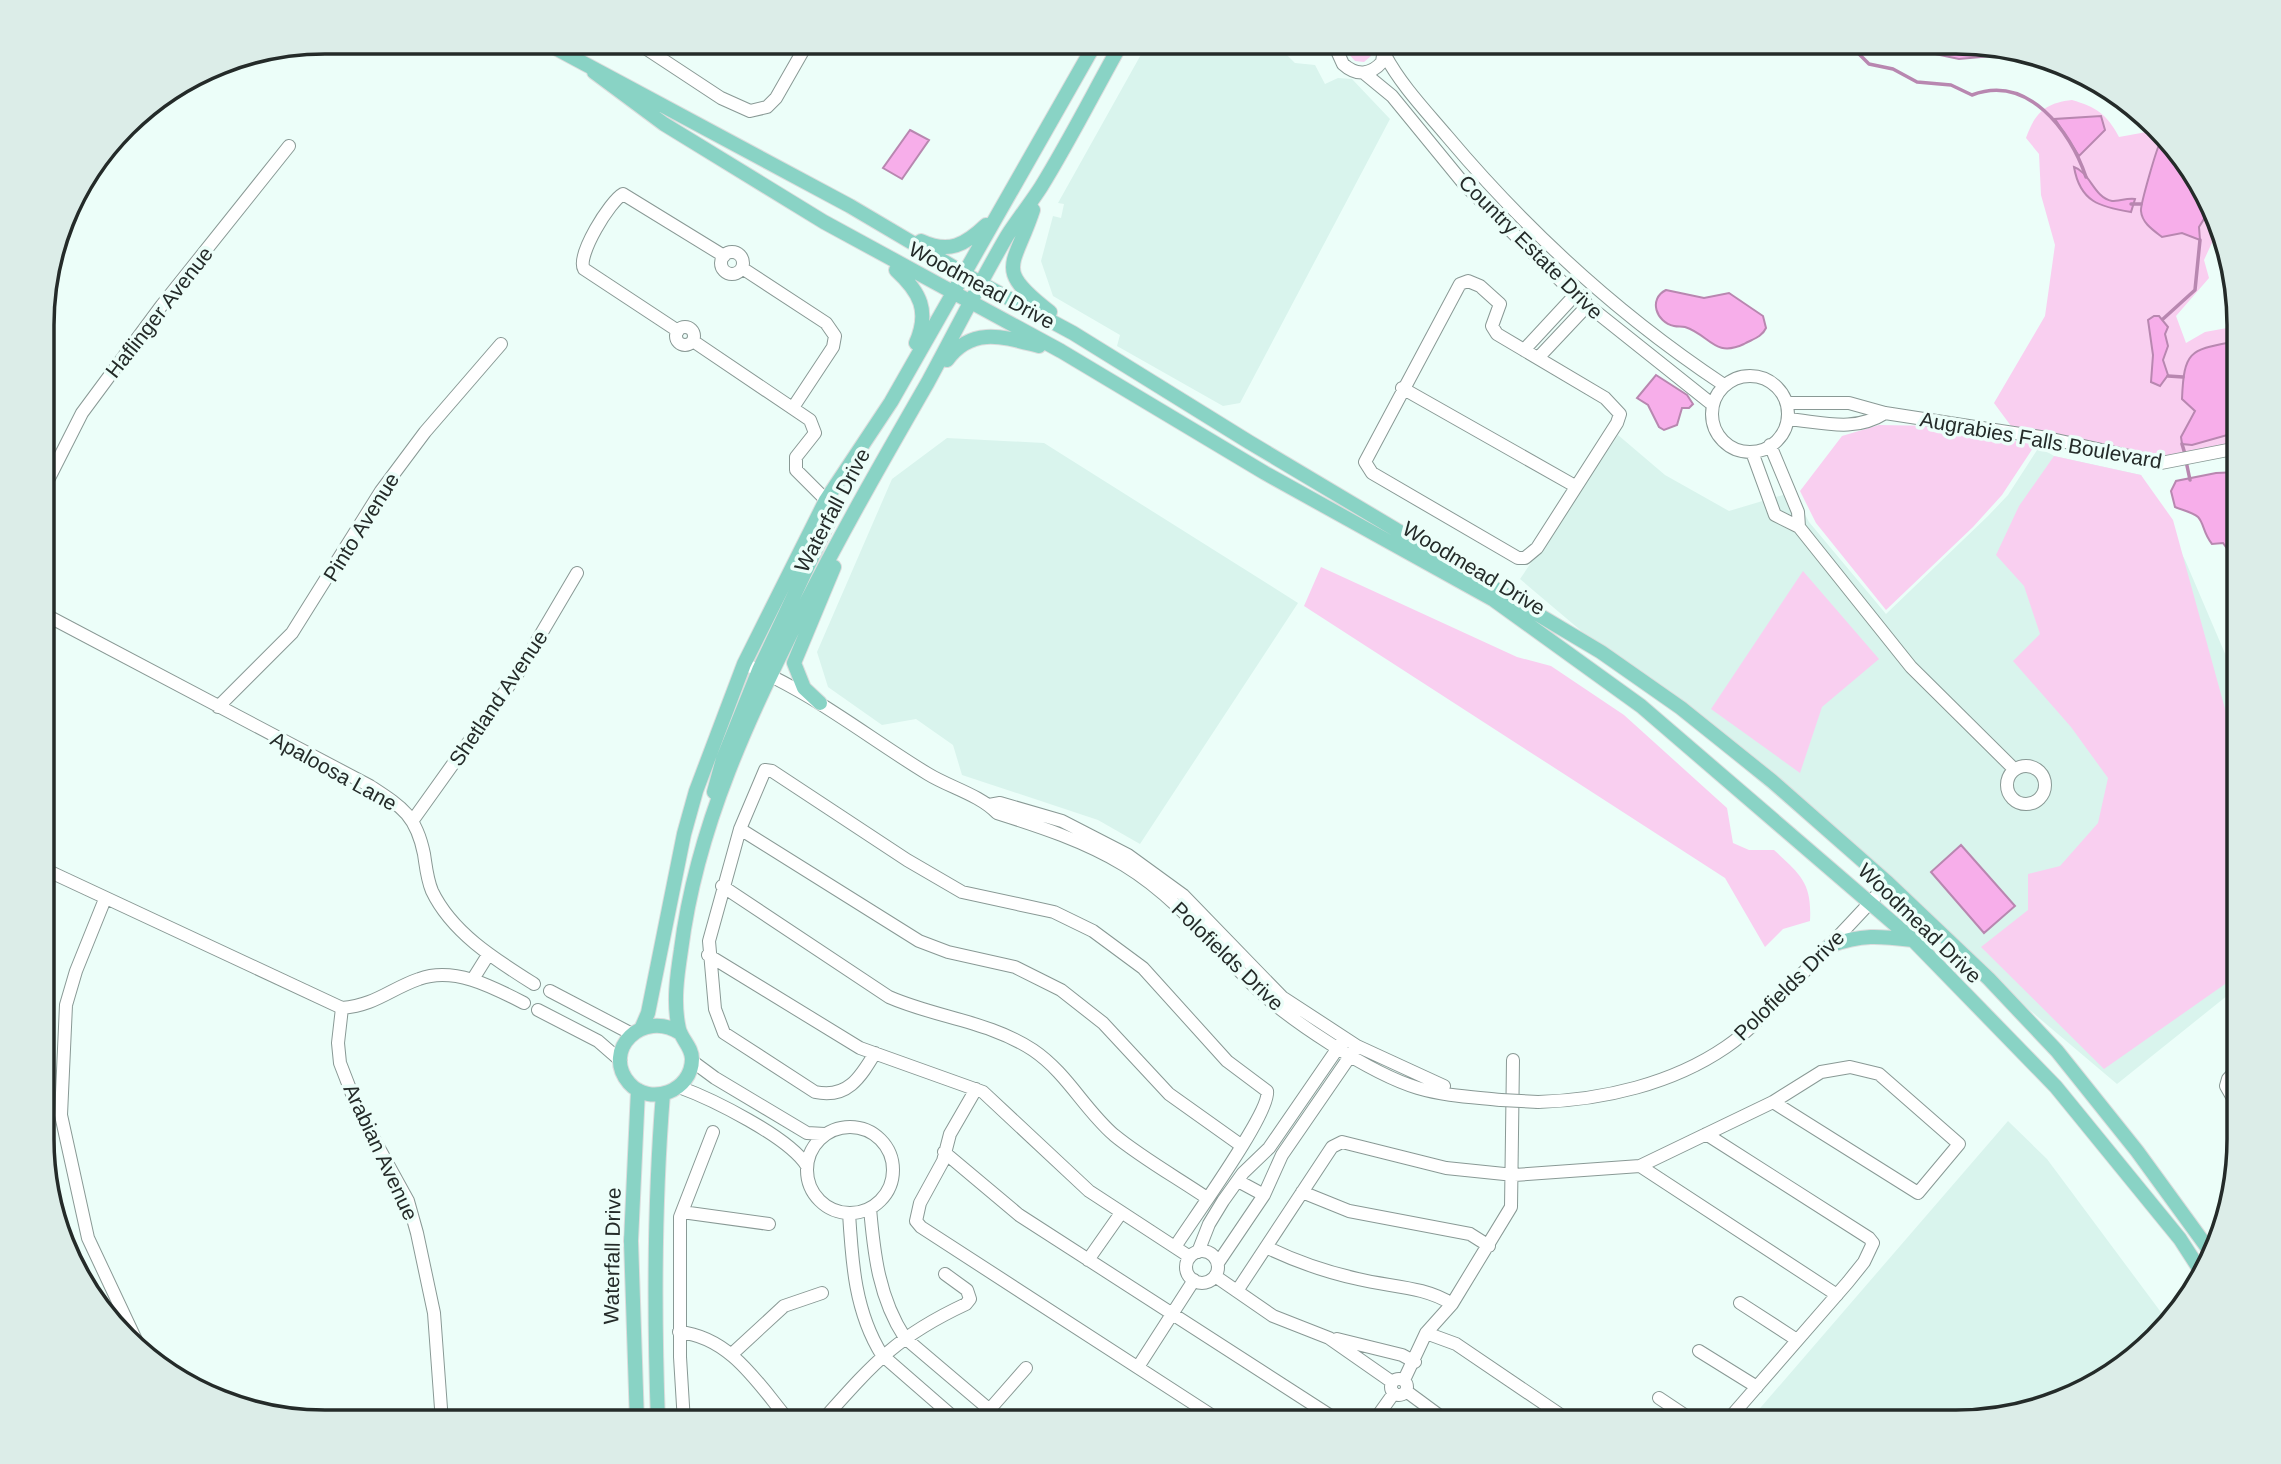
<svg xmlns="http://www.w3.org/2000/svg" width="2281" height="1464" viewBox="0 0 2281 1464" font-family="Helvetica,sans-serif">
<rect width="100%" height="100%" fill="#ecfef9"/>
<path fill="#d9f4ed" d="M1148 42H1282L1286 54 1295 63 1315 65 1325 84 1338 78 1352 79 1390 119 1240 403 1223 406 1117 346 1120 335 1053 296 1041 261 1053 216 1061 218 1064 204 1058 203Z
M1618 435 1665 475 1729 511 1793 492 1809 522 1886 614 1988 516 2008 495 2039 447 2054 456 2141 475 2185 560 2238 684V987L2117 1084 1520 579Z
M947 438 1044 443 1298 603 1140 844 1098 820 962 775 953 745 916 719 882 725 828 687 817 652 892 479Z
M2008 1121 2047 1159 2166 1319 2097 1384 1974 1421H1749Z"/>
<path fill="#f9cff0" d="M1290 42H1314L1315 43 1309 52 1293 49Z
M1349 42H1371V56L1364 62 1355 61 1347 52Z
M2072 100C2096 107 2107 114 2119 137L2152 131 2201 184 2216 234 2204 260 2209 278 2176 316 2186 343 2205 332 2238 326V443L2179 457 2141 453 2011 426 1994 403 2045 316 2055 245 2041 195 2039 154 2026 138C2035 113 2045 103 2072 100Z
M1879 425 1937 426 2035 445 2002 495 1973 527 1886 610 1816 523 1800 491 1842 436Z
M2054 456 2141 475 2173 520 2227 716 2238 722V975L2104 1069 1981 947 2028 910V874L2060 866 2098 823 2108 778 2071 727 2013 661 2040 634 2024 586 1996 555 2019 506Z
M1321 567 1517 657 1551 666 1624 715 1727 808 1733 843 1749 850H1774C1801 875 1812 883 1810 921L1783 929 1765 947 1725 878 1304 606Z
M1803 571 1879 659 1822 707 1800 773 1711 709Z"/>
<path fill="#f7aeea" stroke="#b887b0" stroke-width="2" d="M1878 42H1956L2037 55V60L1992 56 1959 59Z
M2101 116 2105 130 2079 156 2055 119Z
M910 130 929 140 902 179 883 168Z
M2161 141 2201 184 2209 211 2199 227 2200 240 2182 233 2162 237C2153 230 2142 223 2141 211 2140 206 2157 146 2161 141Z
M2074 167C2090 172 2094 198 2112 201 2119 201 2127 198 2135 199L2131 212C2100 207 2080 202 2074 167Z
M1666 290 1704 298 1729 293 1763 316 1766 328C1762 337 1753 339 1744 344 1714 358 1710 335 1685 327 1682 326 1678 327 1674 326 1656 322 1648 299 1666 290Z
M2154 316H2159L2168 327 2165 334 2168 346 2163 360 2168 375 2160 386 2151 382 2153 355 2148 320Z
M2238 341V432L2192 445 2182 444 2181 437 2195 411 2182 399C2184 348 2191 350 2238 341Z
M1656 375 1687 395 1693 404 1689 408H1682L1677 425 1664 430 1659 427 1648 405 1637 398Z
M2238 472V564L2223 543 2212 544C2203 533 2204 523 2198 517 2193 512 2182 510 2175 507L2171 491 2176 481 2216 473Z
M1961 845 2015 906 1984 933 1931 872Z"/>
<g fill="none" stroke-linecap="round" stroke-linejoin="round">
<path stroke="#b887b0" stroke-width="3.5" d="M1847 42 1869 64 1893 69 1917 82 1951 85 1972 95C2028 74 2070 130 2086 177
M2131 204H2141
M2163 319 2195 290 2200 240
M2168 376 2183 377
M2182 444 2185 454
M2186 461 2190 480"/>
<defs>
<path id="minor" d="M636 42 721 98 750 111 767 107 776 98 808 42
M1338 42V53L1343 64C1356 76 1371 75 1382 62L1385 42
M1385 55C1401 85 1425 110 1447 136 1527 231 1620 316 1724 385
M1364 73 1392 96 1464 184 1575 295 1713 405
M721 263a11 11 0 1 1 22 0a11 11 0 1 1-22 0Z
M742 268 826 323 835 336 833 347 794 406
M1468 281 1480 286 1500 304 1492 326 1497 334 1605 398 1620 414 1617 423 1537 548 1525 558H1518L1372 473 1365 462 1460 284Z
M676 336a9 9 0 1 1 18 0a9 9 0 1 1-18 0Z
M678 331 584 269C576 256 610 201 623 194L724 256
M693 341 810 420 815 433 796 457V470L826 500
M1524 350 1575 295 1581 296
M1538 358 1587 306 1585 301
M1712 414a38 38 0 1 1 76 0a38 38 0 1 1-76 0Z
M1402 388 1575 486
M1787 403H1849L1885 413 2047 438 2161 463 2238 448
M1788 419C1822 422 1854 433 1885 413
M1770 445 1798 512 1799 527
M1752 452 1775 515 1799 527 1911 667 2014 769
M44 488 82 413 162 305 289 146
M44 614 370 786C402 807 416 815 424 854 426 867 427 879 432 891 452 933 496 960 534 984
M744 664C811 691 867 737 928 774 949 787 980 795 997 813 1041 827 1084 841 1124 865 1175 896 1211 942 1252 984 1287 1019 1371 1074 1418 1088 1445 1096 1473 1097 1501 1100
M218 707 292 633 381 491 425 432 501 344
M2007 785a19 19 0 1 1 38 0a19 19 0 1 1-38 0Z
M989 805 1000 803 1062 821 1128 855 1183 895 1282 997 1357 1046 1444 1086
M413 820 518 673 577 573
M740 829 919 941 948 952 1015 967 1061 990 1103 1023 1169 1094 1242 1146
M44 869 342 1008C376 1005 390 989 419 979 454 966 493 987 524 1003
M722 886 889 997C937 1018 989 1021 1033 1050 1067 1073 1084 1109 1114 1135 1142 1158 1176 1177 1207 1198
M105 899 76 971 66 1005 61 1115 88 1238 136 1340
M708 955 860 1048 983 1092 1089 1191 1190 1257
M473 979 488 955
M550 991 632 1034
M342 1008 338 1043 340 1063 359 1112 408 1201 417 1233 434 1313 442 1422
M538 1010 598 1041 621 1061
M875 1053C860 1078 847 1099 815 1092L724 1033 715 1009 709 941 740 829 765 770 772 771 907 860 962 892 1054 912 1093 931 1143 968 1227 1061 1267 1091C1272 1111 1190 1223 1175 1247
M692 1061 715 1078 807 1133 825 1134
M2238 1068 2228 1079 2226 1086 2238 1107
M679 1087C712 1099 789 1137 807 1166
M976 1089 950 1134 943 1161 920 1203 916 1221 921 1227 1222 1422
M1538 1102C1603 1100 1672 1084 1726 1047 1751 1030 1772 1006 1792 984 1825 951 1857 917 1888 883
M807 1170a43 43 0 1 1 86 0a43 43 0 1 1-86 0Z
M1706 1134 1869 1238 1873 1243 1864 1262 1848 1282 1727 1421
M944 1152 1019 1215 1340 1422
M1640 1166 1773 1102 1821 1072 1850 1067 1879 1074 1959 1144 1918 1193 1773 1102
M1238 1181 1264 1195
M1302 1192 1349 1211 1470 1234 1489 1246
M870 1208C874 1255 879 1298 905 1338L1004 1422
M682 1212 769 1224
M849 1213C852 1263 855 1312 882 1355L959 1422
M1266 1247C1295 1261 1326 1272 1358 1279 1390 1287 1424 1286 1452 1304
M1186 1267a16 16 0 1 1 32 0a16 16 0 1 1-32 0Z
M1198 1252 1209 1224 1223 1201 1243 1173 1269 1148 1342 1042
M1088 1260 1121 1213
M1218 1263 1264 1195 1282 1155 1355 1049
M1215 1276 1273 1316 1329 1338 1392 1382
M1237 1291 1332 1147 1342 1142 1446 1168 1514 1175 1640 1166 1837 1295
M1740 1303 1797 1340
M679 1332C731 1337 759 1385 790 1422
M1426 1333 1456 1344 1571 1422
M1337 1339 1402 1355 1415 1362
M1699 1351 1757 1387
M732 1354 784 1306 822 1293
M1138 1367 1194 1280
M1391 1387a8 8 0 1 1 16 0a8 8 0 1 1-16 0Z
M1404 1380 1426 1333 1452 1304 1511 1207 1513 1060
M1406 1391 1448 1422
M1659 1398 1695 1422
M990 1409 1026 1368
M684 1422 680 1357V1217L713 1132
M821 1422C872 1365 895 1337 966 1304L970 1299 967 1290 945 1274
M1370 1422 1379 1414 1394 1393"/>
<path id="major" d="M544 42 850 206 982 284 1073 333 1249 442 1601 652 1681 708 1772 781 1888 883 1989 979 2057 1051 2137 1151 2212 1254
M594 72 664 124 824 222 1061 351 1265 473 1494 600 1641 706 1913 940 2056 1087 2180 1239 2202 1273
M1033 210C1014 268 993 268 1050 312
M921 241C949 254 965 245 986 225
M896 270C920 292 930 311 916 343
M947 360C972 326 1004 337 1039 346
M820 703 804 688 794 663 834 567
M714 792 723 759 759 670 829 521 831 514 826 500
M1829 946C1862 934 1879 936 1913 940
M642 1027 648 1013 684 834 696 791 744 664 826 500 891 402 1096 42
M680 1033C643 1009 601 1050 629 1083 650 1107 692 1091 692 1059 692 1047 682 1040 679 1029 673 1003 677 976 681 950 697 824 750 715 806 603 844 528 886 455 928 382 954 334 979 284 1007 236 1018 219 1030 204 1041 187 1070 140 1095 90 1122 42
M637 1422 631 1241 638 1090
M658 1422C654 1312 654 1204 663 1094"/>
</defs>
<use href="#minor" stroke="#899995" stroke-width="14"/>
<use href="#major" stroke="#dcdddd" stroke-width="16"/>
<use href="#minor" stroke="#fff" stroke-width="12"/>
<use href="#major" stroke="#89d3c5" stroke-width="14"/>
<defs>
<path id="minor-bridge" d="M1501 1100 1538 1102"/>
</defs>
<use href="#minor-bridge" stroke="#899995" stroke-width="14" stroke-linecap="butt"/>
<use href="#minor-bridge" stroke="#fff" stroke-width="12"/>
</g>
<g text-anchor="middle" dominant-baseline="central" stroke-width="7" stroke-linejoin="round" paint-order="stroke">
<g font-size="21" fill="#242b29" stroke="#ecfef9">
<text transform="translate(1531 247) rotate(45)">Country Estate Drive</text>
<text transform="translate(982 285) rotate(28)">Woodmead Drive</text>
<text transform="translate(159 312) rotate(-52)">Haflinger Avenue</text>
<text transform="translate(2041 440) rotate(10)">Augrabies Falls Boulevard</text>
<text transform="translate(832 510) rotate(-62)">Waterfall Drive</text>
<text transform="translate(361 527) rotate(-58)">Pinto Avenue</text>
<text transform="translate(1474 568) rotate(31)">Woodmead Drive</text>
<text transform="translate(498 698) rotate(-56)">Shetland Avenue</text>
<text transform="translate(334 771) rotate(29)">Apaloosa Lane</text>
<text transform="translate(1920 923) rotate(44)">Woodmead Drive</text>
<text transform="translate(1228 956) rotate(44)">Polofields Drive</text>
<text transform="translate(1789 985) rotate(-45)">Polofields Drive</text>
<text transform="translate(381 1152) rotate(65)">Arabian Avenue</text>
<text transform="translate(612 1256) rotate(-89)">Waterfall Drive</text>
</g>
</g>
<path d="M0 0H2281V1464H0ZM325 54H1956A271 271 0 0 1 2227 325V1139A271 271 0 0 1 1956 1410H325A271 271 0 0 1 54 1139V325A271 271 0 0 1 325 54Z" fill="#dcede8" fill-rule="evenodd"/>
<path fill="none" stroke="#242b29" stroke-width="3.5" d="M325 54H1956A271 271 0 0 1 2227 325V1139A271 271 0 0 1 1956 1410H325A271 271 0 0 1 54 1139V325A271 271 0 0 1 325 54Z"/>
</svg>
